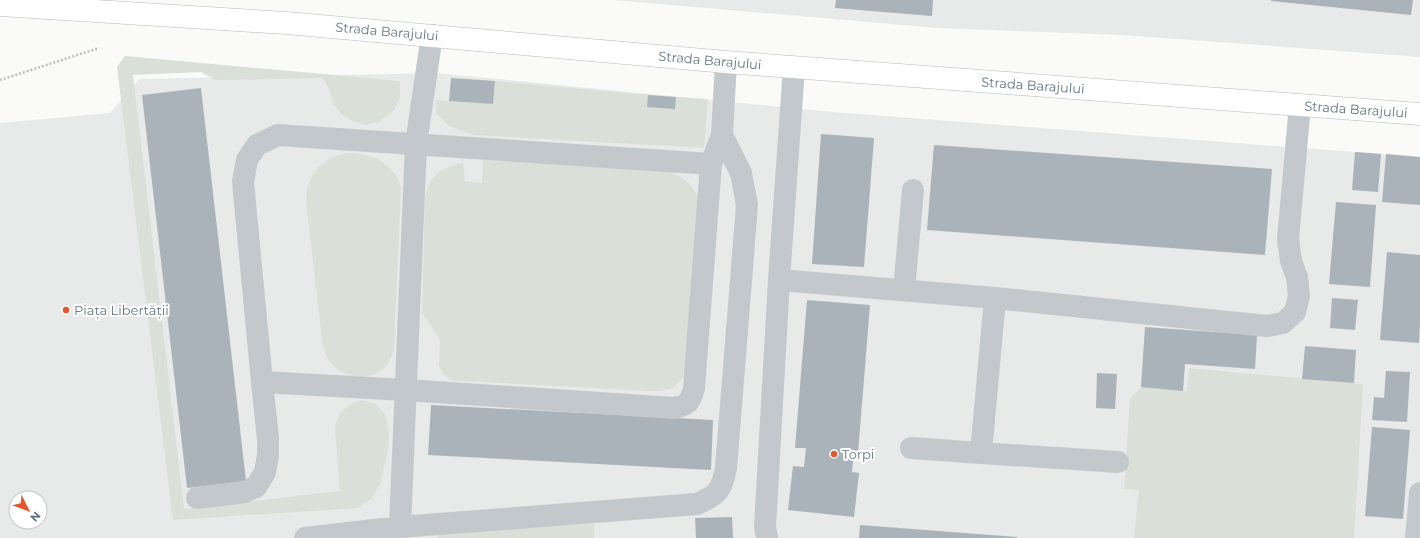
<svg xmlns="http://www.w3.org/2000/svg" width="1420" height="538" viewBox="0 0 1420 538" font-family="Montserrat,sans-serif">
<rect width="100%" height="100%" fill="#fafaf8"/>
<path fill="#e8e9e9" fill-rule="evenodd" d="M613 0H1420V57L1122 35 938 28Z
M436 73 833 112 1420 157V538H0V123L110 113 139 79ZM16 498H40V522H16Z"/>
<path fill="#dadfd7" d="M125 56 400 81V98L394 110 379 122 366 125 353 121 341 114 333 103 330 91 323 78 216 80 201 72 133 75 184 509 340 491 335 427 340 413 351 404 362 400 376 404 385 415 389 431 388 450 380 484 372 498 358 508 173 520 117 67Z
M495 81 648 95 647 107 676 97 708 99 704 148 473 135 449 126 437 114 436 100 493 104Z
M346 153 362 154 378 159 390 168 397 176 401 188 394 348C392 356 389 364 382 370 367 382 341 377 329 361 325 355 324 347 322 340L306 200C308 173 320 160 346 153Z
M483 160 671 172C687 179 694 187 701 202L686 374C674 390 669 391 650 391L463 381H453L444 375 439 366 440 340 422 313 425 199C430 173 439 170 463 162L465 181 482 183Z
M1189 368 1363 384 1354 538H1134L1139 490 1124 489 1130 399 1141 387 1187 391Z
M594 524V538H437L439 533 455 529Z"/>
<path fill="#aab3b9" d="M836 0H933L932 16 835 8Z
M1271 0H1413L1411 15 1271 1Z
M451 78 495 81 493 104 449 101Z
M201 88 246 481 187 488 142 95Z
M648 95 676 97 675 109 647 107Z
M821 134 874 138 864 267 812 264Z
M934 145 1272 169 1265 255 927 230Z
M1355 152 1381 154 1378 192 1352 190Z
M1386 154 1420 157V205L1382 202Z
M1336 202 1376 205 1370 287 1329 284Z
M1387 252 1420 255V324L1419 343 1380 340Z
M1332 298 1358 300 1355 330 1330 328Z
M807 300 870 305 858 453 854 452 852 472 859 473 854 517 788 510 793 466 804 467 806 448H795Z
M1145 327 1257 335 1255 369 1185 364 1183 391 1141 387Z
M1305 346 1356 350 1354 383 1302 379Z
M1386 371 1410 372 1407 422 1372 420 1374 397 1384 398Z
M1097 373 1117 374 1115 409 1096 408Z
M431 405 713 420 711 470 428 455Z
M1372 427 1410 430 1403 519 1365 516Z
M732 517 733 538H696L695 518Z
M860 525 1017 537V538H859Z"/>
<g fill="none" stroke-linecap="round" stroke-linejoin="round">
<defs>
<path id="major" d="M0 5 286 23 726 62 1420 114"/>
</defs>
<use href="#major" stroke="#b5babe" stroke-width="23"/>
<path stroke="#bbbfc2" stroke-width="2.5" stroke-dasharray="2 2" stroke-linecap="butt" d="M0 80 99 48"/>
<path stroke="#c3c8cc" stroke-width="22" d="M779 280 995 298 1267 326 1283 323 1295 312 1299 296 1297 277 1291 261 1288 239 1300 105
M904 290 913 190
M262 382 406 390 674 408C689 405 690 402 694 388L711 164 722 135 726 62
M911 448 981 453 1118 462
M981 453 995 298
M197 498 244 492 256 487 265 472 268 455V439L262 382 243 182 247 160 257 145 278 135 711 164
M400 527 416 144 432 35
M305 538 400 527 697 504C719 494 721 491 726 468L747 205 741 173 722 135
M767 538 765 527 779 280 794 67
M1416 538 1420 493"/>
<use href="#major" stroke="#fff" stroke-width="22"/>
</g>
<g fill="#e4572e" stroke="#fff" stroke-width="1.5">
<circle cx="66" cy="310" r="4"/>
<circle cx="834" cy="454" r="4"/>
</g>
<g text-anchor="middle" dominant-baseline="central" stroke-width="4" stroke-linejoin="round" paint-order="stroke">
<g font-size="13" fill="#657683" stroke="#fff">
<text transform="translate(387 31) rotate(5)">Strada Barajului</text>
<text transform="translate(710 60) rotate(5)">Strada Barajului</text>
<text transform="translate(1033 85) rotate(4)">Strada Barajului</text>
<text transform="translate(1356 109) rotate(4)">Strada Barajului</text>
</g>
<g font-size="13" fill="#657683" stroke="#fff" text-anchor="start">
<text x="74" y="310">Piața Libertății</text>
<text x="842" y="454">Torpi</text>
</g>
</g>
<g transform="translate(28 510) rotate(132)"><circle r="19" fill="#ffffff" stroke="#c1c8cd"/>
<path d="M0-3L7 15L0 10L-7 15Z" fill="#e4572e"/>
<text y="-6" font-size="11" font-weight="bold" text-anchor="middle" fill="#657683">N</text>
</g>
</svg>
